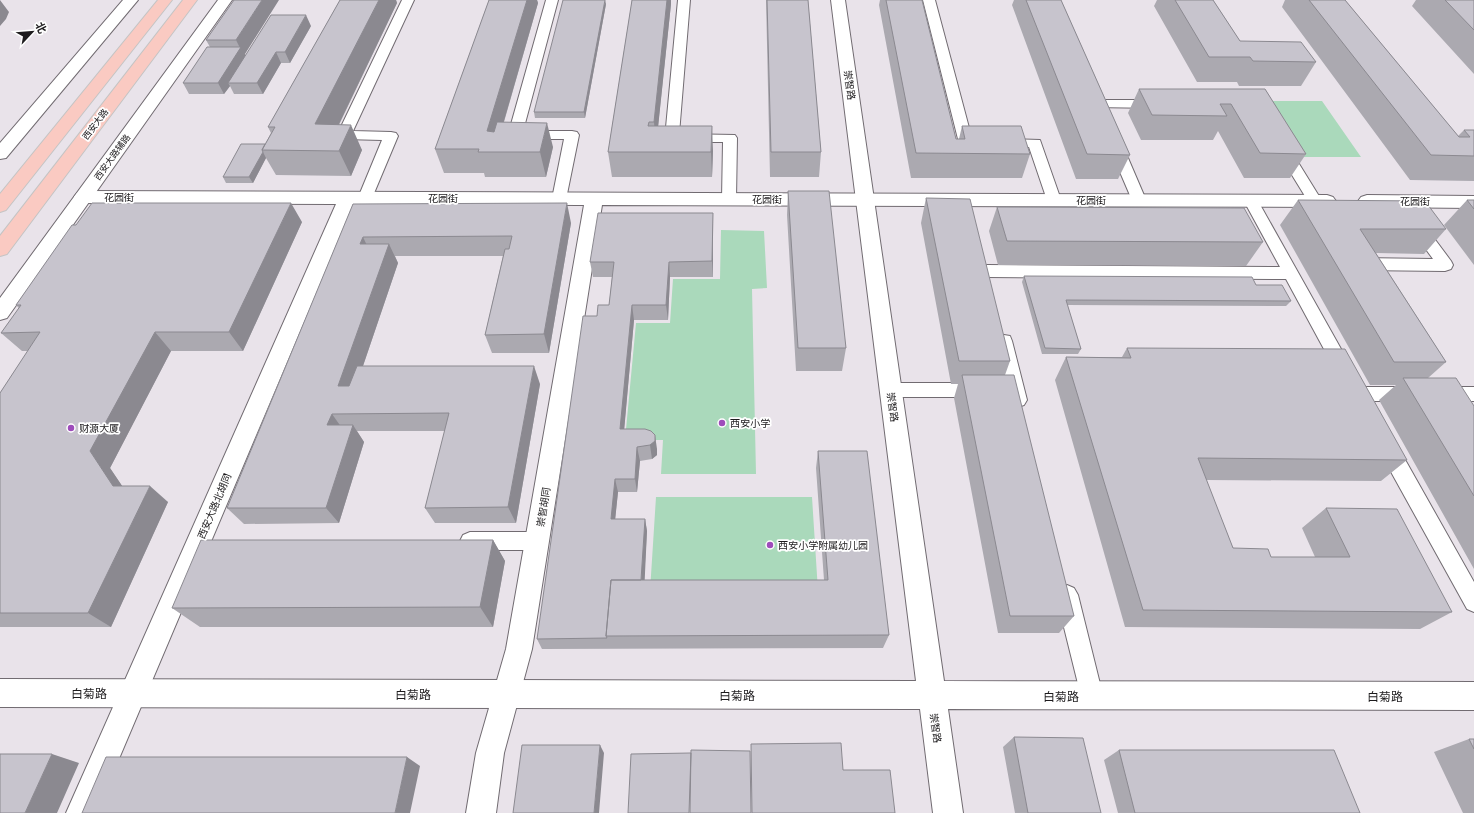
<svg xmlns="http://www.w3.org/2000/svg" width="1474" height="813" viewBox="0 0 1474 813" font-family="Commissioner,'Noto Sans SC',sans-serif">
<rect width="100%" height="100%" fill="#e9e3ea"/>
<path fill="#aad9bb" d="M1267 101H1322L1361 157H1303Z
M721 230 764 231 767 288 752 289 756 474H661L663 440H625L636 323H670L673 279H720Z
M656 497H812L818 591H650Z"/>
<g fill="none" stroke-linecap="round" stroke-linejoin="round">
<defs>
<path id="service" d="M402 0H414L353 131 391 132 396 133 398 136 372 198 370 201 365 203 360 201 358 198 382 140 344 139 339 138 337 135Z
M546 0H558L523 131H572L577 132 579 135 566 199 564 202 559 204 554 202 552 199 564 139H515L510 138 508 135Z
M678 0H690L679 134 735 135 737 138 736 199 734 202 729 204 724 202 722 199 723 142H672L667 141 665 138Z
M923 0H935L972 139 978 140 980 143 978 146H961L959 143Z
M1097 100H1158L1163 101 1165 104 1163 107 1158 108 1092 107 1090 104 1092 101Z
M1003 139 1040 140 1061 200 1059 203 1054 205 1049 203 1047 200 1029 147 998 146 996 143 998 140Z
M1115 140 1120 141 1122 144 1146 200 1144 203 1139 205 1134 203 1132 200 1108 144 1110 141Z
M1283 145 1288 146 1322 201 1320 204 1315 206 1310 204 1308 201 1276 149 1278 146Z
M1251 196 1256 198 1258 201 1350 365 1353 370 1350 375 1344 377 1338 375 1286 279 987 277 981 275 979 271 981 267 987 265 1280 267 1244 201 1246 198Z
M1417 221 1422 222 1451 261 1453 265 1451 269 1445 271 1359 270 1353 268 1351 264 1353 260 1359 258 1433 259 1409 226 1412 222Z
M1004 335 1010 336 1012 341 1027 400 1024 405 1018 407 1012 405 1009 400 996 341 998 336Z
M891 383H980L986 385 989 390 986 395 980 397H891L885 395 882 390 885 385Z
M1358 387H1409L1415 389 1418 394 1415 399 1409 401H1358L1352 399 1349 394 1352 389Z
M1443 387H1474V401H1443L1437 399 1434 394 1437 389Z
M1387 438 1394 440 1474 582V612L1467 609 1380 452 1378 446 1380 440Z
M470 532H537L544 535 547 541 544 547 537 550H470L463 547 460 541 463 535Z
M1067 585 1074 588 1078 595 1103 696 1100 704 1092 707 1084 704 1081 696 1056 595 1060 588Z"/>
<path id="minor" d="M83 191 1327 195 1333 197 1336 201 1333 205 1327 207 602 205 532 649 504 753 496 813H466L476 753 506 649 584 205 354 204 96 813H66L336 204 83 203 77 201 74 197 77 193Z
M1367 195 1474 196V208L1367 207 1361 205 1358 201 1361 197Z"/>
<path id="tertiary" d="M123 0H138L6 158 0 159V143Z
M218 0H232L7 318 0 320V298Z
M831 0H845L944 681 1474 682V710L948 709 963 813H933L920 709 0 707V679L916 681Z"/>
<path id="primary" d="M158 0H172L6 210 0 212V194Z
M183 0H197L7 254 0 256V236Z"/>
</defs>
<use href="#service" stroke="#716b71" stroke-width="2"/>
<use href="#minor" stroke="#716b71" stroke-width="2"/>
<use href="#tertiary" stroke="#716b71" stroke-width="2"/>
<use href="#primary" stroke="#c4c4c4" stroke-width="2"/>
<use href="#service" fill="#fff" fill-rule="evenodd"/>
<use href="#minor" fill="#fff" fill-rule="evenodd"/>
<use href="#tertiary" fill="#fff" fill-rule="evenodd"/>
<use href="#primary" fill="#facac2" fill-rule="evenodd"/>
</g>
<path fill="#aba9b0" d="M234 0 245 56 311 26 290 63H281L263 94H234L230 86 224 94H189L183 83 210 47 206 40Z
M340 0H396L397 3 339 125 362 150 351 176 276 175 266 158 253 183H226L223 177 265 144 271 133 268 127Z
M489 0H537L538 3 504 122 553 147 546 177H485L484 173H444L435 149Z
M632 0H671V4L658 126 713 151 712 177H612L608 152Z
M766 0H808L821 152 819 177H770Z
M880 0H922L956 139H959L962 126 1030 154 1022 178H911L879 5Z
M1014 0H1061L1130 155 1118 179H1076L1012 5Z
M1157 0H1213L1240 41 1316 62 1301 86H1239L1237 82H1197L1154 6Z
M1285 0H1345L1458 136 1464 130H1474V181L1410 180 1282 7Z
M1416 0H1474V74L1412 6Z
M606 4 585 118H535L534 112Z
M1139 89H1265L1306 154 1290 178H1244L1218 131 1213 140H1141L1128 113Z
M788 191 846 348 842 371H796L787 215Z
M926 198 1010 361 1005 375 1074 616 1059 633H998L954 398 958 384H951L921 223Z
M1298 200 1446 229 1424 254 1376 253 1446 362 1428 378 1474 406V569L1379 400 1396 385H1370L1280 225Z
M1467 200H1474V265L1444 225Z
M353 204 571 223 549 353H492L485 335 503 256H395L398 263 363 366 540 384 516 523H435L425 508 445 431H357L364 442 339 523 244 524 227 508Z
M997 207 1263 242 1246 266 998 265 989 231Z
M713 213V277H670L668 320H634L624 429 657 449V455L652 459 640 461 637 492H618L615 519H645L647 531 644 580H824L816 468 818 451 889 635 883 648 542 649 537 639 597 316 609 305 612 277H593L590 262Z
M302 222 243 351H171L110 468 122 486 168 502 111 627H0V393L28 351H22L1 333 19 308 16 305 76 225Z
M1024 276 1256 285 1291 301 1286 306 1067 305 1081 349 1078 354H1042L1022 282Z
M1127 348 1407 460 1381 481 1206 480 1233 548 1271 557H1315L1302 528 1326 508 1452 612 1420 629 1125 627 1055 380 1066 357H1122Z
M493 540 505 561 493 627H200L172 608Z
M1014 737 1101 813H1015L1003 747Z
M1469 739H1474V813H1463L1434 752Z
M1119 750 1360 813H1118L1104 760Z"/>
<path fill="#8b8990" d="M0 0 9 12 6 19 0 26Z
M262 0H279L245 54 247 58 228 83 230 86 224 94 218 83 240 48 236 40Z
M379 0H396L397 3 327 149 315 124Z
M527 0H537L538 3 495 152 487 131Z
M605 0 606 4 585 118 584 112Z
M667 0H671V4L656 147 654 122Z
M306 15 311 26 290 63 285 52Z
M276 52 281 63 263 94 257 83Z
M547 123 553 147 546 177 540 152Z
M351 125 362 150 351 176 339 151Z
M712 126 713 151 712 177 711 152Z
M263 152 266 158 253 183 249 177Z
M291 203 302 222 243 351 229 332Z
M567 203 571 223 549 353 544 334Z
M713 213V277L712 261Z
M363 237 372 256 360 244Z
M389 244 398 263 350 404 338 386Z
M669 262 670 277 668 320 666 305Z
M632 305 634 320 623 443 620 429Z
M155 332 171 351 110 468 133 502 113 486 90 451Z
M534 366 540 384 516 523 508 507Z
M332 414 344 431 327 425Z
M353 425 364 442 339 523 326 508Z
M655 435 657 449V455L652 459 650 445Z
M637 447 640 461 637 492 635 479Z
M615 479 618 492 614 531 611 519Z
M150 486 168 502 111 627 88 613Z
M645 519 647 531 644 594 641 583Z
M493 540 505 561 493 627 480 607Z
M600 745 604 753 599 813H594Z
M52 754 79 763 57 813H25Z
M407 757 420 766 410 813H395Z"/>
<path fill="#c7c4cd" stroke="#8b8990" d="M234 0H262L236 40H206Z
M340 0H379L315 124 351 125 339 151 262 150 275 127H268Z
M489 0H527L487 131 494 132 497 122 547 123 540 152H478L479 149H435Z
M563 0H605L584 112H534Z
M632 0H667L654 122H649L648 126H712L711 152H608Z
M767 0H808L821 152H771Z
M886 0H922L956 139H965L962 126H1021L1030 154 916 153Z
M1026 0H1061L1130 155 1087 154Z
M1175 0H1213L1240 41 1301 42 1316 62 1253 61 1250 57H1209Z
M1309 0H1345L1459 137H1470L1464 130H1474V156L1431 155Z
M1445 0H1474V30Z
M271 15H306L285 52H276L257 83H228Z
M207 47H241L218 83H183Z
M1139 89H1265L1306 154 1260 153 1231 104H1220L1227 116 1152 115Z
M241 144H265L262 150 263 152 249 177H223Z
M788 191H829L846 348H798Z
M926 198 970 199 1010 361H959Z
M1298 200 1425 201 1446 229H1360L1446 362H1394Z
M1467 200H1474V209Z
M92 203H291L229 332H155L90 451 113 486H150L88 613H0V393L40 332 1 333 21 305H16L72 225H76Z
M567 203 544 334 485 335 505 249H509L512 236 363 237 360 244H389L338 386H349L357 366H534L508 507 425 508 449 413 332 414 327 425H353L326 508H227L353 204Z
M997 207 1244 208 1263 242 1007 241Z
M598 213H713L712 261 669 262 666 305H632L620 429H645L651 431 655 435V441L650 445 637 447 635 479H615L611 519H645L641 580H611L606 636 607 638 537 639 583 316H597L598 305H609L614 262H590Z
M1024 276 1252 277 1256 285H1282L1291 301 1066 300 1081 349 1045 348Z
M1127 348 1345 349 1407 460 1198 458 1233 548 1268 549 1271 557H1350L1326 508 1397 509 1452 612 1143 610 1066 357 1131 358Z
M962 375H1014L1074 616H1010Z
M1403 378H1456L1474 406V496Z
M818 451H867L889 635 606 636 611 580H828Z
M201 540H493L480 607 172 608Z
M1014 737 1083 738 1101 813H1028Z
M1469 739H1474V749Z
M841 743 843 770H890L895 813H752L751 744Z
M522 745H600L594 813H513Z
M691 750 750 751 751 813H690Z
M1119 750H1334L1360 813H1135Z
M691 753 689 813H628L631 754Z
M0 754H52L25 813H0Z
M106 757H407L395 813H82Z"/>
<g fill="#9e4cbb" stroke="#fff" stroke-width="1.5">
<circle cx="722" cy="423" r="4"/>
<circle cx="71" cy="428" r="4"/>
<circle cx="770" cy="545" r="4"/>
</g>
<g text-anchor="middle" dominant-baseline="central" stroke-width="3.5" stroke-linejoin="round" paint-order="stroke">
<g font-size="9" fill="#1d1b1d" stroke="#fff">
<text transform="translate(95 124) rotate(-53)">西安大路</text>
<text transform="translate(112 157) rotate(-54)">西安大路辅路</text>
</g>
<g font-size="10" fill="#1d1b1d" stroke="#fff">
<text transform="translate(850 85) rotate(82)">崇智路</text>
<text x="119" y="197">花园街</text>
<text x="443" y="198">花园街</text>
<text x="767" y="199">花园街</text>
<text x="1091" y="200">花园街</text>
<text x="1415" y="201">花园街</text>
<text transform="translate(893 407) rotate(82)">崇智路</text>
<text transform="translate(214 506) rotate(-67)">西安大路北胡同</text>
<text transform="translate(543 507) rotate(-81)">崇智胡同</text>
<text transform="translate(936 728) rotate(82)">崇智路</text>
</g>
<g font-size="10" fill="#1d1b1d" stroke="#fff" text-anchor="start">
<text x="730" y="423">西安小学</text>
<text x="79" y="428">财源大厦</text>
<text x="778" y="545">西安小学附属幼儿园</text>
</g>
<g font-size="12" fill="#1d1b1d" stroke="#fff">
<text x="89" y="693">白菊路</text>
<text x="413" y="694">白菊路</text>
<text x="737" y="695">白菊路</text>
<text x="1061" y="696">白菊路</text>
<text x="1385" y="696">白菊路</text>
</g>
</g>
<g transform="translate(32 32) rotate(64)" stroke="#ffffff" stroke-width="3" paint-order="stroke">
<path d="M0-3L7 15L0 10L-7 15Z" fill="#1d1b1d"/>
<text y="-6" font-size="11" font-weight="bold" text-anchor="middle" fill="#1d1b1d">北</text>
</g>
</svg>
